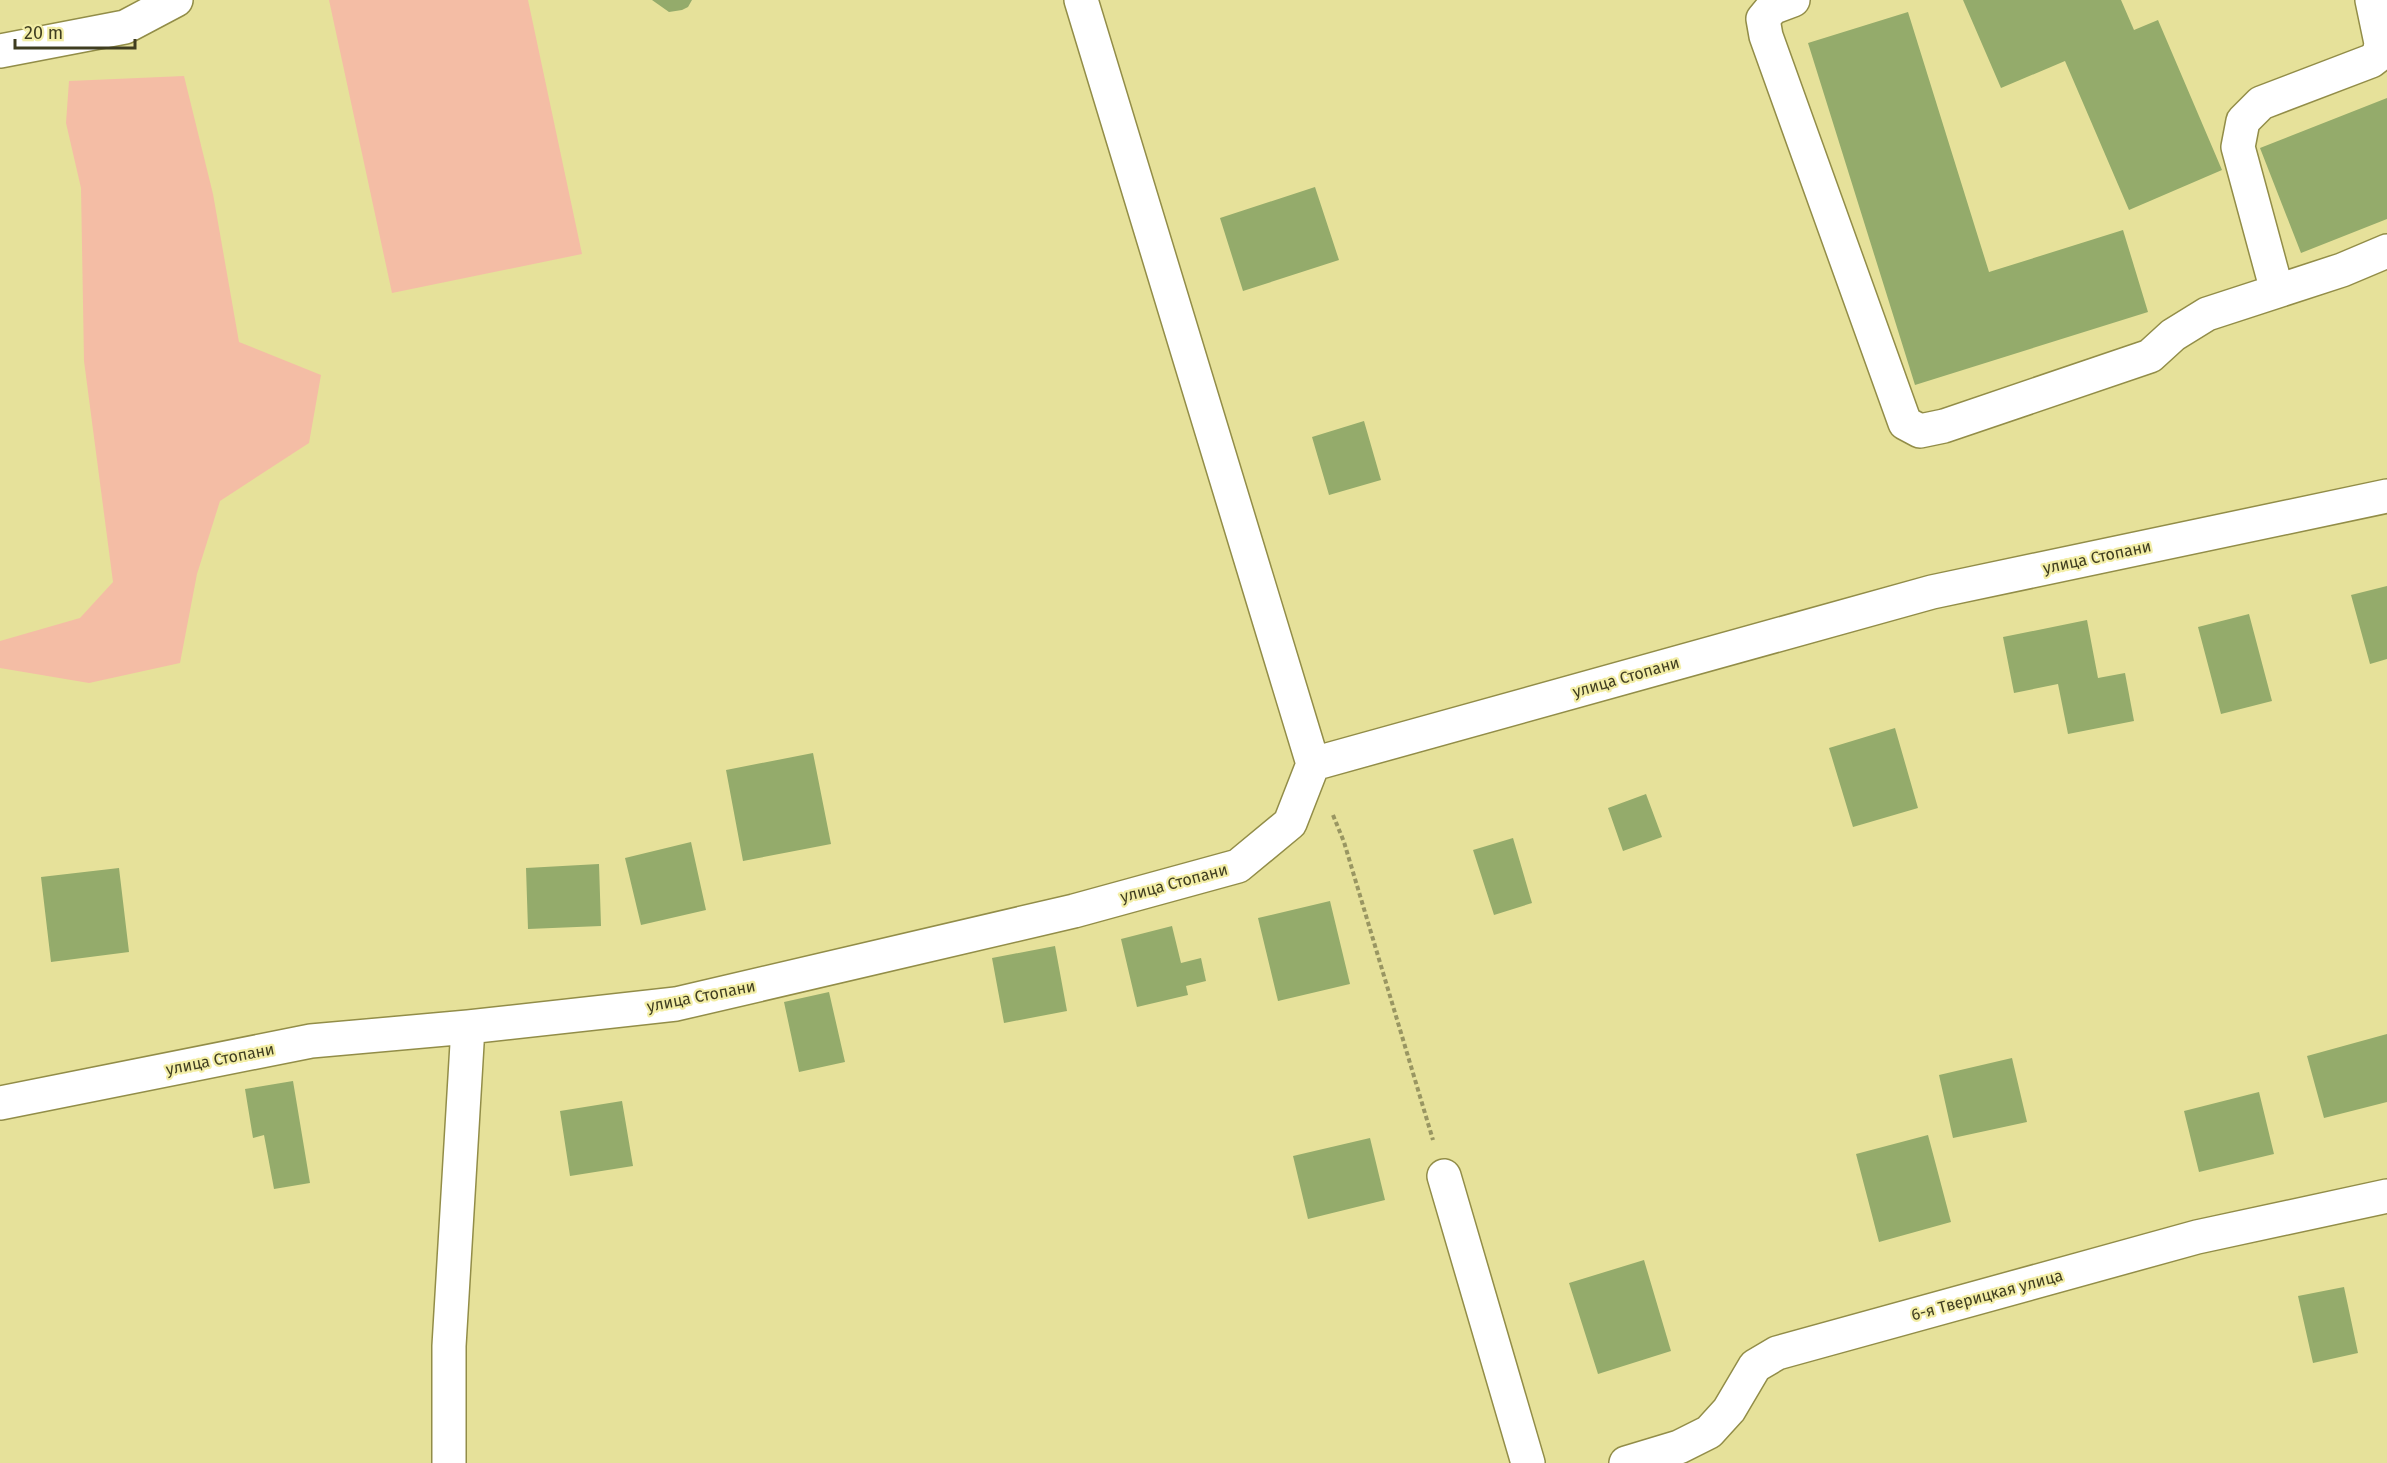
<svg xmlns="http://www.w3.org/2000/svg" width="2387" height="1463" viewBox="0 0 2387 1463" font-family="'Fira Sans',sans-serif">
<rect width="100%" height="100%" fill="#e6e19a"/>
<path fill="#f4bda5" d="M329 0H528L582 254 392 293Z
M184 76 213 194 239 342 321 375 309 443 220 501 197 574 180 663 89 683 0 668V641L80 618 113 582 84 361 81 188 66 123 69 81Z"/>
<path fill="#94ab6b" d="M652 0H692L688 7 682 10 669 12Z
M1963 0H2121L2134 30 2158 20 2222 170 2129 210 2065 61 2001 88Z
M1908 12 1989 272 2123 230 2148 312 1915 385 1808 43Z
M2387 98V219L2301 253 2260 148Z
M1315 187 1339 260 1243 291 1220 218Z
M1364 421 1381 480 1329 495 1312 437Z
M2387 586V659L2370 664 2351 595Z
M2249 614 2272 701 2221 714 2198 627Z
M2087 620 2098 678 2125 673 2134 721 2068 734 2058 684 2014 693 2003 637Z
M1895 728 1918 808 1853 827 1829 748Z
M813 753 831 844 743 861 726 770Z
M1646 794 1662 837 1623 851 1608 808Z
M1513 838 1532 903 1494 915 1473 850Z
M691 842 706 910 641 925 625 858Z
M599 864 601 926 528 929 526 868Z
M119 868 129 952 51 962 41 877Z
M1330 901 1350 984 1278 1001 1258 918Z
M1172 926 1181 963 1201 958 1206 981 1186 986 1188 995 1137 1007 1121 939Z
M1055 946 1067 1011 1004 1023 992 958Z
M829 992 845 1062 799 1072 784 1002Z
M2387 1034V1102L2324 1118 2307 1056Z
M2012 1058 2027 1122 1953 1138 1939 1075Z
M293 1081 310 1183 274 1189 264 1135 253 1138 245 1089Z
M2259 1092 2274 1154 2199 1172 2184 1111Z
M622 1101 633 1166 570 1176 560 1111Z
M1928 1135 1951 1222 1879 1242 1856 1154Z
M1370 1138 1385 1200 1308 1219 1293 1156Z
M1644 1260 1671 1351 1598 1374 1569 1283Z
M2344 1287 2358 1353 2313 1363 2298 1296Z"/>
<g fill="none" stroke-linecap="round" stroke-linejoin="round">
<defs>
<path id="minor" d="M1081 0 1313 764
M1793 0 1772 8 1763 19 1766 36 1905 423 1920 431 1944 426 2150 356 2173 335 2207 314 2342 270 2387 251
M0 51 125 27 176 0
M2277 291 2238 147 2243 121 2261 103 2371 61 2379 55 2381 43 2372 0
M1313 764 1932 592 2387 496
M0 1103 311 1041 468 1027 676 1004 1074 911 1238 866 1290 823 1313 764
M1444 1176 1528 1463
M449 1463V1346L468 1027
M1626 1463 1679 1447 1709 1432 1729 1410 1755 1366 1777 1353 2197 1237 2387 1196"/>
</defs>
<use href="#minor" stroke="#928d48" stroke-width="36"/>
<path stroke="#999662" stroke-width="4" stroke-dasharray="4.5 3" stroke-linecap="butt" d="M1333 815 1344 842 1433 1140"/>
<use href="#minor" stroke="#fff" stroke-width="33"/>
</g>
<g text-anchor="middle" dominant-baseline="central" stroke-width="4.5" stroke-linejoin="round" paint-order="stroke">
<g font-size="16" fill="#3f3d20" stroke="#f3eea7">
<text transform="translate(2097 557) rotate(-12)">улица Стопани</text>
<text transform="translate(1626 677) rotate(-16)">улица Стопани</text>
<text transform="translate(1174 883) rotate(-15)">улица Стопани</text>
<text transform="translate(701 996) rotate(-11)">улица Стопани</text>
<text transform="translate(220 1059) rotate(-11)">улица Стопани</text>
<text transform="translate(1987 1295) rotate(-15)">6-я Тверицкая улица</text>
</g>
</g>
<path d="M15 39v9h120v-9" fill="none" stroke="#3f3d20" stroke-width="3"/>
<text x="24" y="39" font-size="18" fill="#3f3d20" stroke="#f3eea7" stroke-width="4.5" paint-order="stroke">20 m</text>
</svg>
